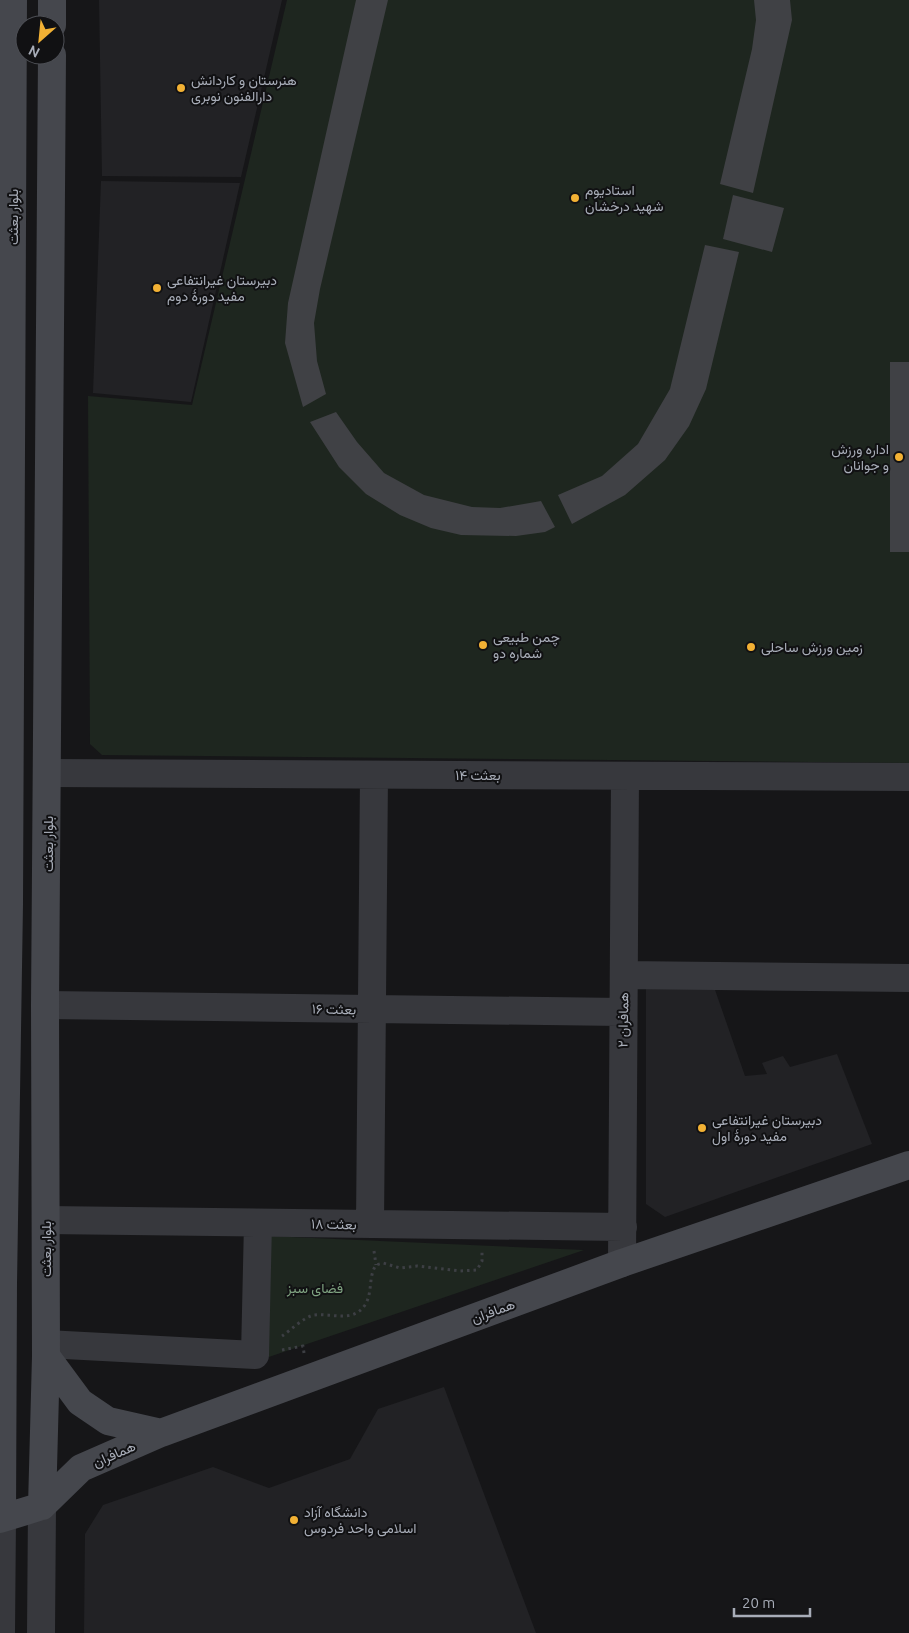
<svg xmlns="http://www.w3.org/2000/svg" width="909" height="1633" viewBox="0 0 909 1633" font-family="Ubuntu,Vazirmatn,sans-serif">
<rect width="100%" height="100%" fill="#161618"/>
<path fill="#222225" d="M99 0H282L241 177 102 176Z
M101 181 240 183 191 402 93 393Z
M714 987 745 1076 767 1074 762 1063 783 1056 790 1067 837 1054 872 1144 665 1217 646 1204V989Z
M444 1387 536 1633H84L85 1534 103 1505 213 1467 269 1488 350 1459 378 1409Z"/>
<path fill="#1e261f" d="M287 0H909V763L102 755 90 744 88 396 192 405Z
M268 1236 584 1250 260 1360Z"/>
<path fill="#404145" d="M356 0H388L320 289 314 323 317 361 326 394 303 407 285 343 288 303Z
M754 0H790L792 20 753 193 720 184 752 49 756 20Z
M733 195 784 208 772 252 723 239Z
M705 245 739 252 706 389 689 426 665 460 625 495 572 524 558 495 602 476 638 444 670 389Z
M890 362H909V552H890Z
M336 412 357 442 384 473 424 495 472 507 500 508 541 501 555 527 545 532 516 536 461 535 431 528 400 515 366 494 339 467 310 422Z"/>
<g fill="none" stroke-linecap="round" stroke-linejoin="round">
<path stroke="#3d3f44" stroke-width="3" stroke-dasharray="2.5 4" stroke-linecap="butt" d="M374 1251 376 1265
M282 1336C291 1330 304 1317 314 1315 332 1313 353 1323 365 1305 373 1292 368 1277 376 1265L383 1263 400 1268 417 1266 460 1271 477 1270 482 1261V1251
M282 1350 303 1346 304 1353"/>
<path stroke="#37383d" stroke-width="28" d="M48 773 909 777
M624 975 909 978
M45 1005 622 1012
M46 1220 623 1227
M370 1224 374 775
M622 1263 625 776
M46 1344 255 1355 258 1223"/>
<path stroke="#37383d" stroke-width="28" d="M1 1633 2 1518
M41 1633 42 1506"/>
<path stroke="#45474d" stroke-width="28" d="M52 25V0
M46 1356 80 1402 108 1421 161 1433
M42 1506 46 1356 45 1005 52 55
M2 1518 3 1284 9 904 13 0
M0 1519 42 1506 81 1468 161 1433 622 1263 909 1165"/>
</g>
<g fill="#f2b134" stroke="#111113" stroke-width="2">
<circle cx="181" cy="88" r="5"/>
<circle cx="575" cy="198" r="5"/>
<circle cx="157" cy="288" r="5"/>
<circle cx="899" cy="457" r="5"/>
<circle cx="483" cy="645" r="5"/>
<circle cx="751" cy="647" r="5"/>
<circle cx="702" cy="1128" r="5"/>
<circle cx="294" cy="1520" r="5"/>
</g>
<g text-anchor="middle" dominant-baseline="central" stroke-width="4" stroke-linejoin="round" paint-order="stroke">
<g font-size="14" fill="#a8adb8" stroke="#111113" text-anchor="start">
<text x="191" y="80">هنرستان و کاردانش<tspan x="191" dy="16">دارالفنون نوبری</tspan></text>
<text x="585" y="190">استادیوم<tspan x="585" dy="16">شهید درخشان</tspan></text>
<text x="167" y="280">دبیرستان غیرانتفاعی<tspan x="167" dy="16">مفید دورهٔ دوم</tspan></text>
<text x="889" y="449" text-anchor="end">اداره ورزش<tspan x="889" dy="16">و جوانان</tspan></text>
<text x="493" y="637">چمن طبیعی<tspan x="493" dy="16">شماره دو</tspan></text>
<text x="761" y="647">زمین ورزش ساحلی</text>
<text x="712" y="1120">دبیرستان غیرانتفاعی<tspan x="712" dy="16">مفید دورهٔ اول</tspan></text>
<text x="304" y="1512">دانشگاه آزاد<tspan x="304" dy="16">اسلامی واحد فردوس</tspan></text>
</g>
<g font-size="14" fill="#a8adb8" stroke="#111113">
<text transform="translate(13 217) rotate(-90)">بلوار بعثت</text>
<text x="478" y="775">بعثت ۱۴</text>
<text transform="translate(48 844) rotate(-90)">بلوار بعثت</text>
<text transform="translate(334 1009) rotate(1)">بعثت ۱۶</text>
<text transform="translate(623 1020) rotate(-89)">همافران ۲</text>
<text transform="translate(334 1224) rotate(1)">بعثت ۱۸</text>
<text transform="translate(46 1249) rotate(-90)">بلوار بعثت</text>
<text transform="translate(493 1311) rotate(-20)">همافران</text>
<text transform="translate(114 1454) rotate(-24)">همافران</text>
</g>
<g font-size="14" fill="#7fa381" stroke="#111113">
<text x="315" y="1288">فضای سبز</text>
</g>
</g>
<g transform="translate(40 40) rotate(207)"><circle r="24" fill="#111113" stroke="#4d4f55"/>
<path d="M0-4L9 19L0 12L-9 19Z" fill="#f2b134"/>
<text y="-8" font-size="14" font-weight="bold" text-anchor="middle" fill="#a8adb8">N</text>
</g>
<path d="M734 1608v8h76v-8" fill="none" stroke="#a8adb8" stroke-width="2.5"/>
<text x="742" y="1608" font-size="15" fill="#a8adb8" stroke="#111113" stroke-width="4" paint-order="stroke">20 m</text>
</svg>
